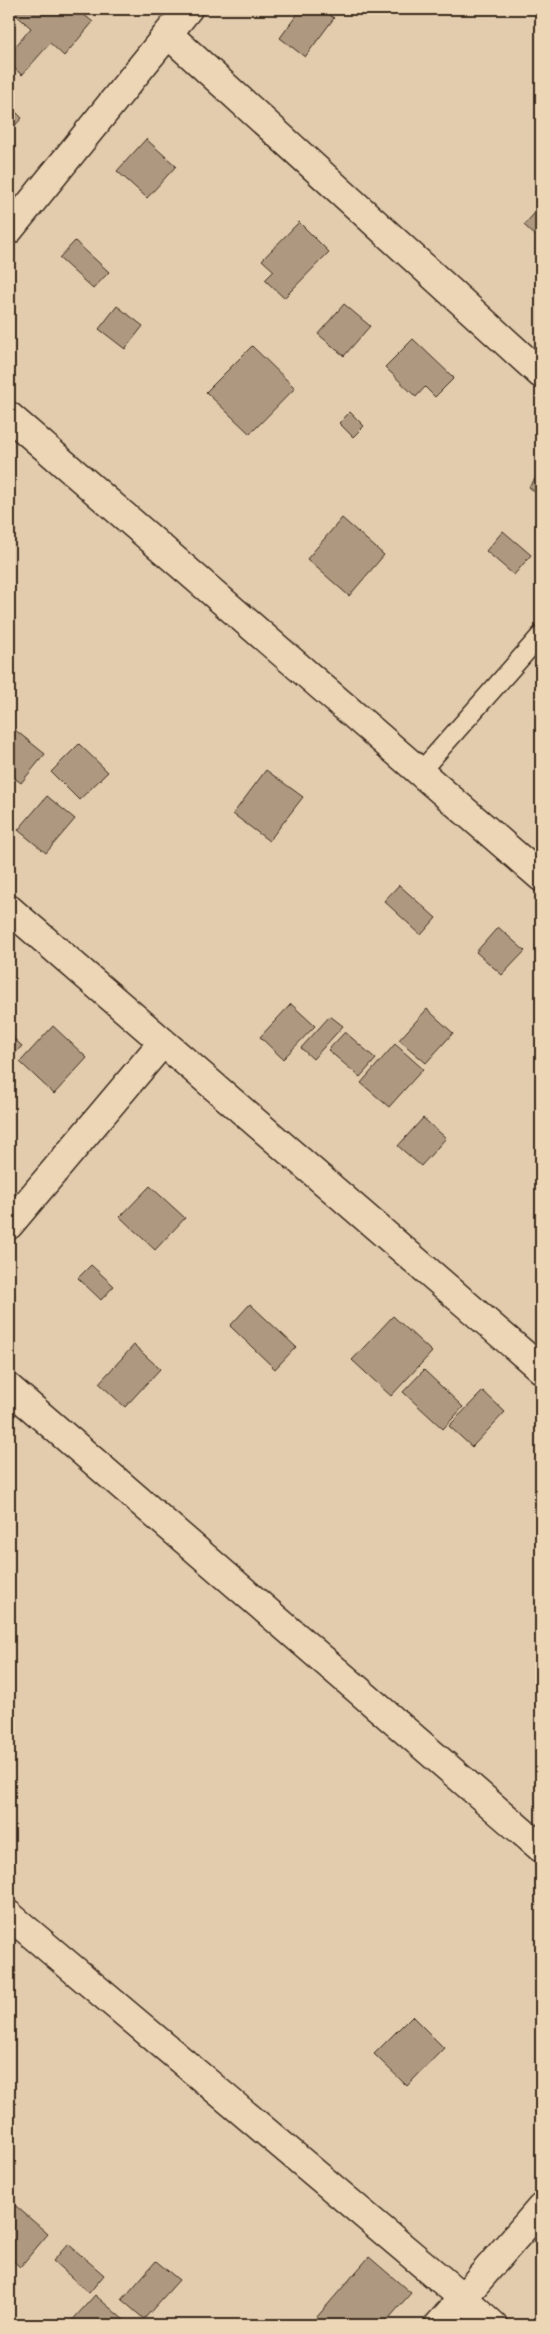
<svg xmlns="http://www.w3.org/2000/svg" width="550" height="2334" viewBox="0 0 550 2334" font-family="Mynerve,sans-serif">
<rect width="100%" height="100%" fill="#e2ccad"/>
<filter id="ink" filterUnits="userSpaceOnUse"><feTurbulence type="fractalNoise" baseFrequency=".02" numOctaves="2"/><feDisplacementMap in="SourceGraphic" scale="10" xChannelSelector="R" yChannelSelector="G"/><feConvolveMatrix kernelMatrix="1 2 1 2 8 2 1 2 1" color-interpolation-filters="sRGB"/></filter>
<g filter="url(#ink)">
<path fill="#ae9980" stroke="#3b2a1e" d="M9 9H77L93 22 64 56 50 43 22 75 9 64V54L31 28Z
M301 9H321L334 18 305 57 280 38Z
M9 105 22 118 9 132Z
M146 139 176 166 147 198 117 171Z
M541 206V241L524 225Z
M299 222 329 252 284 298 265 280 274 271 262 260Z
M75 241 109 272 93 289 59 258Z
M344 304 370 326 344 356 318 334Z
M117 306 143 326 125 349 99 329Z
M413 339 454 378 435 397 425 387 416 397 385 367Z
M252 346 295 388 250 434 206 392Z
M350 412 364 426 353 437 339 423Z
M541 471V497L529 487Z
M342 518 384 555 349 596 307 559Z
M503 531 531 555 514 575 486 551Z
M9 725 45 754 21 783 9 774Z
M79 744 108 772 79 800 51 772Z
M266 770 303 797 269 841 233 814Z
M47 796 75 819 46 853 18 830Z
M399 885 436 918 421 935 384 901Z
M498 927 525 951 502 975 476 952Z
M291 1004 315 1026 283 1059 260 1037Z
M427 1009 453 1033 426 1063 399 1040Z
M330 1016 343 1026 313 1059 301 1048Z
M53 1026 87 1058 54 1094 20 1062Z
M345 1032 376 1059 360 1077 328 1050Z
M9 1034 22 1046 9 1060Z
M395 1044 423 1069 389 1107 361 1083Z
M423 1118 446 1138 421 1166 398 1146Z
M150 1186 185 1218 155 1250 120 1217Z
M91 1265 114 1286 101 1300 78 1278Z
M250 1304 296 1347 275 1369 230 1326Z
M393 1316 432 1352 391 1396 352 1360Z
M134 1345 160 1369 125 1407 99 1383Z
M424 1370 463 1407 443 1429 403 1392Z
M483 1391 505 1412 472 1447 449 1426Z
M412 2016 444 2048 407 2086 374 2054Z
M9 2200 48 2234 20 2267 9 2257Z
M68 2244 104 2275 89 2293 53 2261Z
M369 2257 411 2293 383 2325H362L356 2319 351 2325H310Z
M156 2261 179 2280 144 2319 122 2300Z
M95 2295 125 2321 121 2325H68Z"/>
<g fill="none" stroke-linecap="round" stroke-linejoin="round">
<defs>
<path id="service" d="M420 772 541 635"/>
<path id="minor" d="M168 34 541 374
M9 230 188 9
M9 416 541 877
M9 909 541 1369
M9 1225 163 1042
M9 1388 541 1848
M9 1915 463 2298 493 2325
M439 2325 541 2208"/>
</defs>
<use href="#service" stroke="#3b2a1e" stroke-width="21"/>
<use href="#minor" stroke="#3b2a1e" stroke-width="31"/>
<use href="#service" stroke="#edd6b6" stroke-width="18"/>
<use href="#minor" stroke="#edd6b6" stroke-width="28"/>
</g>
</g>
<rect width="550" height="2334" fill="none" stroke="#edd6b6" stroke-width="30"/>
<rect x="15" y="15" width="520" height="2304" fill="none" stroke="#3b2a1e" stroke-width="2" filter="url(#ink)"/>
</svg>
